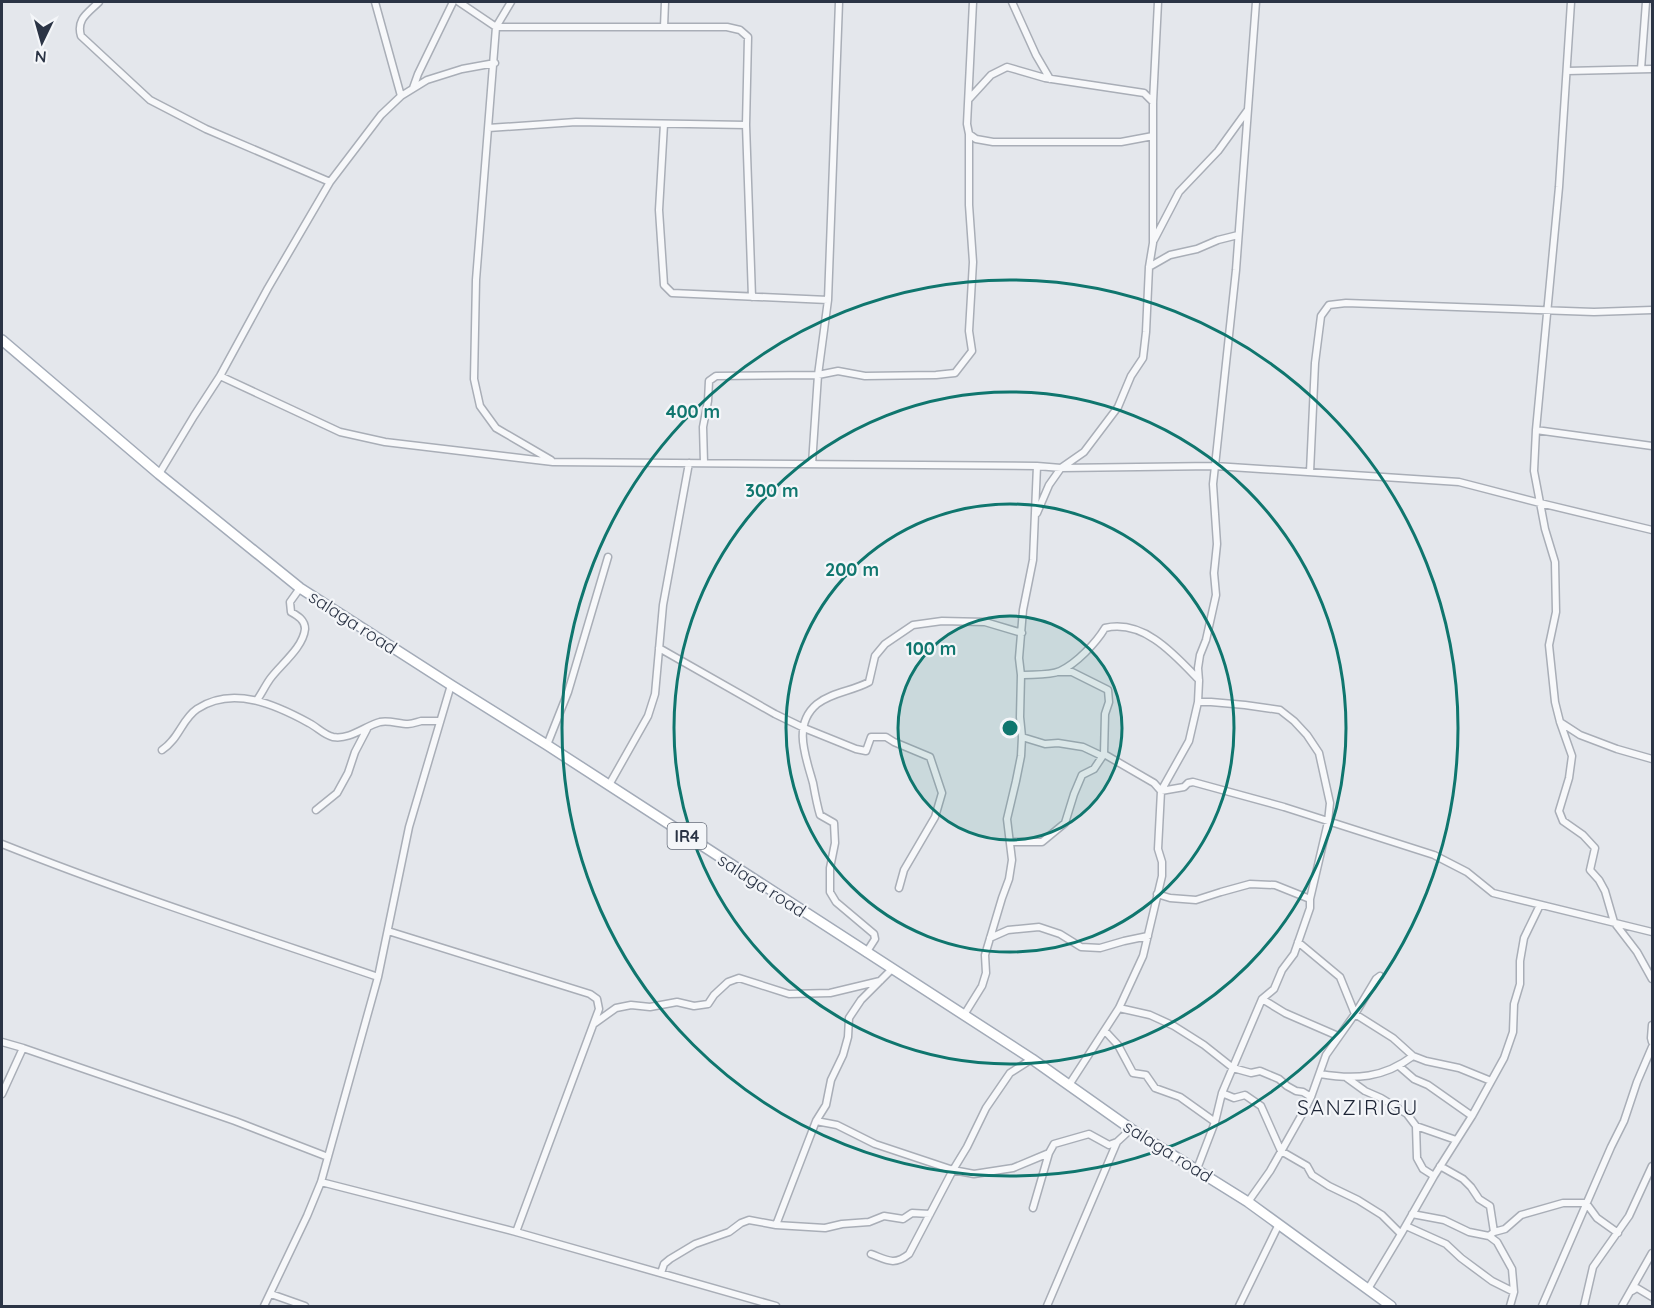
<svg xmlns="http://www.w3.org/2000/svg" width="1654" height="1308" viewBox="0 0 1654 1308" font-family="Quicksand,sans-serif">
<rect width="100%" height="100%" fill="#e4e7ec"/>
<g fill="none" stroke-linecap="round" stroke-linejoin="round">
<defs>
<path id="street" d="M99 2C88 13 76 19 81 36L150 100 206 129 330 182
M375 2 401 96
M459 2 496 27H727L740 30 748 37 746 125 752 297
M511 2 496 27 476 280 474 379 480 406 496 428 551 460
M973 2 967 124 969 134 976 139 993 142H1121L1153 136
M1012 2 1036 55 1050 79
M1571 2 1559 187 1536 430 1534 471 1545 529 1555 562 1556 612 1549 645 1555 702 1560 722 1572 756 1569 778 1559 811 1563 821 1583 835 1595 848 1590 870 1599 880 1605 891 1614 922 1637 952 1652 979
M664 27 665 2
M1641 69 1646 2
M1567 71 1652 69
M413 88 418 74 453 2
M969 99 991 75 1007 67 1045 78 1144 93 1153 102
M664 124 659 210 664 285 672 293 828 300
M488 128 576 122 746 125
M1154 240 1179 192 1218 151 1247 111
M1149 267 1170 255 1197 249 1218 240 1238 235
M220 376 340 432 385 442 553 462 1037 466 1061 468 1215 466 1459 482 1540 503 1652 530
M1536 430 1652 446
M704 463 703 427 708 401 709 381 716 376 818 375 838 371 865 376 936 375 955 373 972 351 969 331 973 262 969 205V134
M812 464 818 375 828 300 839 2
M1310 472 1315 363 1321 316 1329 305 1346 303 1594 312 1652 310
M159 474 194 416 220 376 268 288 330 182 381 115 401 96 427 80 462 69 495 63
M1037 513 1049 485 1061 468 1084 452 1118 407 1131 376 1143 358 1146 332 1149 267 1153 243V102L1158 2
M659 648 775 714 804 728 856 749 866 751 871 737H886L894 742 930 757 942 793 935 817 904 870 899 888
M1059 672H1072L1108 690 1109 702 1105 714 1104 754 1154 783 1161 791
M1021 675C1033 674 1049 676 1060 671 1076 664 1096 643 1105 628 1144 619 1175 655 1199 680
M257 700C262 693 265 686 270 679 280 665 303 648 305 629 305 620 298 616 291 612L290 602 300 588
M1560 722 1580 735 1617 749 1652 759
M1022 737 1045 744 1058 743 1083 747 1102 756
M547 745 568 692 608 557
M162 750C179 739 182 719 197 709 233 685 276 705 309 723 317 727 324 735 333 737 350 740 365 726 380 722 389 720 399 724 408 724 413 724 417 722 421 721 427 721 434 721 440 721
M609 785 648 716 655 694 663 605 689 463
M1161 791 1184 787 1188 783 1193 782 1284 807 1434 855 1467 872 1493 893 1652 932
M316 810 337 793 348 773 355 752 367 729
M1010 842H1042L1065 823 1074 794 1082 775 1094 769 1104 754
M2 844C125 893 252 934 378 977
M1157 894 1170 898 1196 900 1221 892 1250 884 1275 885 1310 899
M388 931 590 994 597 999 599 1009 516 1232
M990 938 1008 930 1039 927 1060 934 1081 947 1100 948 1124 941 1148 936
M1298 942 1340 977 1355 1014 1393 1038 1413 1056 1426 1061 1459 1068 1491 1081
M866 953 875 939 874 934 836 902 830 892V868L835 843 834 823 820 815C817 805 815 794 813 783 806 757 792 725 817 704 832 692 853 691 869 682L875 656 885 644 913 625 942 621 985 622 1022 633
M1262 999 1285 1013 1338 1036
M1119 1008 1150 1015 1174 1026 1204 1045 1233 1068 1251 1073 1260 1071 1279 1079 1287 1086 1296 1091 1303 1092 1311 1097
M964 1015 982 986 986 973 985 955 1002 898 1009 879 1012 860 1007 819 1016 781 1021 756 1022 737 1020 717 1021 675 1019 658 1023 610 1033 560 1037 466
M595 1023 616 1008 631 1005 650 1007 677 1002 694 1006 708 1004 714 995 728 982 739 978 789 994 830 993 880 981
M1652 1025 1651 1038 1652 1042
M1105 1031 1118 1045 1133 1073 1146 1075 1155 1088 1180 1097 1215 1122
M2 1042 23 1048 235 1121 328 1157
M1399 1066 1414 1079 1428 1085 1472 1116
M1320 1074C1355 1080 1384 1078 1413 1056
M1347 1078 1365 1091 1381 1098 1407 1114 1416 1126 1417 1158 1423 1169 1434 1176
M1069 1085 1119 1008 1143 956 1162 876V862L1158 849 1161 791 1189 741 1198 702 1199 681 1198 668 1200 655 1206 640 1216 595 1214 573 1217 544 1213 484 1215 466 1236 270 1256 2
M1222 1093 1234 1098 1245 1095 1261 1106 1281 1151 1307 1166 1312 1175 1329 1186 1358 1200 1382 1215 1401 1234
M2 1094 23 1048
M816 1121 837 1125 875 1144 953 1170 974 1174 1013 1168 1049 1153 1054 1144 1089 1134 1109 1145 1117 1142
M1416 1126 1456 1140
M1440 1166 1463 1179 1471 1187 1479 1199 1490 1206 1494 1232
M1197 1169 1215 1122 1222 1093 1262 999 1274 989 1282 970 1294 954 1310 908V899L1328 822 1330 803 1319 753 1307 735 1294 721 1280 710 1245 705 1211 702H1198
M321 1182 516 1232 776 1306
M1248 1202 1270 1171 1305 1109 1311 1097 1326 1055 1355 1014 1376 979 1380 976
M1033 1208 1049 1153
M1412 1214 1444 1220 1469 1232 1489 1236 1497 1242 1512 1269 1514 1292 1510 1306
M776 1225 816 1121 826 1105 831 1080 843 1055 848 1037 849 1018 861 1000 892 969
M1406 1226 1446 1244 1461 1258 1492 1281 1514 1292
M1489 1236 1494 1232 1505 1229 1521 1215 1563 1203H1586L1597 1218 1618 1233
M871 1254C887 1260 894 1266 909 1254L953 1170 967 1147 986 1108 1010 1073 1032 1059
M661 1273 664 1264 670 1259 695 1244 729 1232 741 1223 749 1220 776 1225 825 1228 842 1224 869 1222 884 1216 903 1219 912 1213 930 1214
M1368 1289 1401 1234 1434 1176 1472 1116 1504 1058 1513 1032 1514 1004 1520 984V961L1524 938 1540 905
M1632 1291 1637 1288 1652 1297
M271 1294 305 1306
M264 1306 307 1216 321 1182 378 977 409 827 451 685
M1047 1306 1117 1142 1131 1129
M1239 1306 1279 1224
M1542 1306 1611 1147 1624 1121 1637 1082 1652 1047
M1584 1306 1593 1267 1629 1216 1652 1166
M1622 1306 1652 1253"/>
<path id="primary" d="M2 340 159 474 300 588 451 685 547 745 1032 1059 1131 1129 1248 1202 1391 1306"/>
</defs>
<use href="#street" stroke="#a9aeb7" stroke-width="9"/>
<use href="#primary" stroke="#a3abb8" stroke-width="12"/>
<use href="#street" stroke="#f7f8fa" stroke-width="6"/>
<use href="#primary" stroke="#fff" stroke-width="9"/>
</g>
<circle cx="1010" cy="728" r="112" fill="#0f766e" fill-opacity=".12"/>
<g fill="none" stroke="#0f766e" stroke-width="3">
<circle cx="1010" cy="728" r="112"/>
<circle cx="1010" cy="728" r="224"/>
<circle cx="1010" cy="728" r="336"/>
<circle cx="1010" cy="728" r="448"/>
</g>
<g text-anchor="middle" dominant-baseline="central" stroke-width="4.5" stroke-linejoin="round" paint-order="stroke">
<rect fill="#f4f6f9" stroke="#676e7b" stroke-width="1.5" x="667.5" y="823" width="39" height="26" rx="4.5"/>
<g font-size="16" font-weight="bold" fill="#2b3445">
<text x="687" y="836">IR4</text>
</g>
<g font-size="18" fill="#2b3445" stroke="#f4f6f9">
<text transform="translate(353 622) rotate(33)">salaga road</text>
<text transform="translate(762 885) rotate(33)">salaga road</text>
<text transform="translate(1168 1151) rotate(32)">salaga road</text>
</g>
<g font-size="21" letter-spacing="1.5" fill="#1d2536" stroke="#f4f6f9">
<text x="1358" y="1107">SANZIRIGU</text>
</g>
</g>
<circle cx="1010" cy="728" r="9" fill="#0f766e" stroke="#f4f6f9" stroke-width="3"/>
<g font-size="18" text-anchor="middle" font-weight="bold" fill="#0f766e" stroke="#f4f6f9" stroke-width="4.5" stroke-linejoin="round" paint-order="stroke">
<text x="693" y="418">400 m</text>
<text x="772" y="497">300 m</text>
<text x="852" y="576">200 m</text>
<text x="931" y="655">100 m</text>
</g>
<rect width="1654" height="1308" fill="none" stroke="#2b3445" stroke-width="6"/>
<g transform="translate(42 42) rotate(185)" stroke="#f4f6f9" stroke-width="4.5" paint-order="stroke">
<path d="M0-4.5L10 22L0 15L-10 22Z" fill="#2b3445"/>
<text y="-9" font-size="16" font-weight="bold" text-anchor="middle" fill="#2b3445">N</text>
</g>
</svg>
